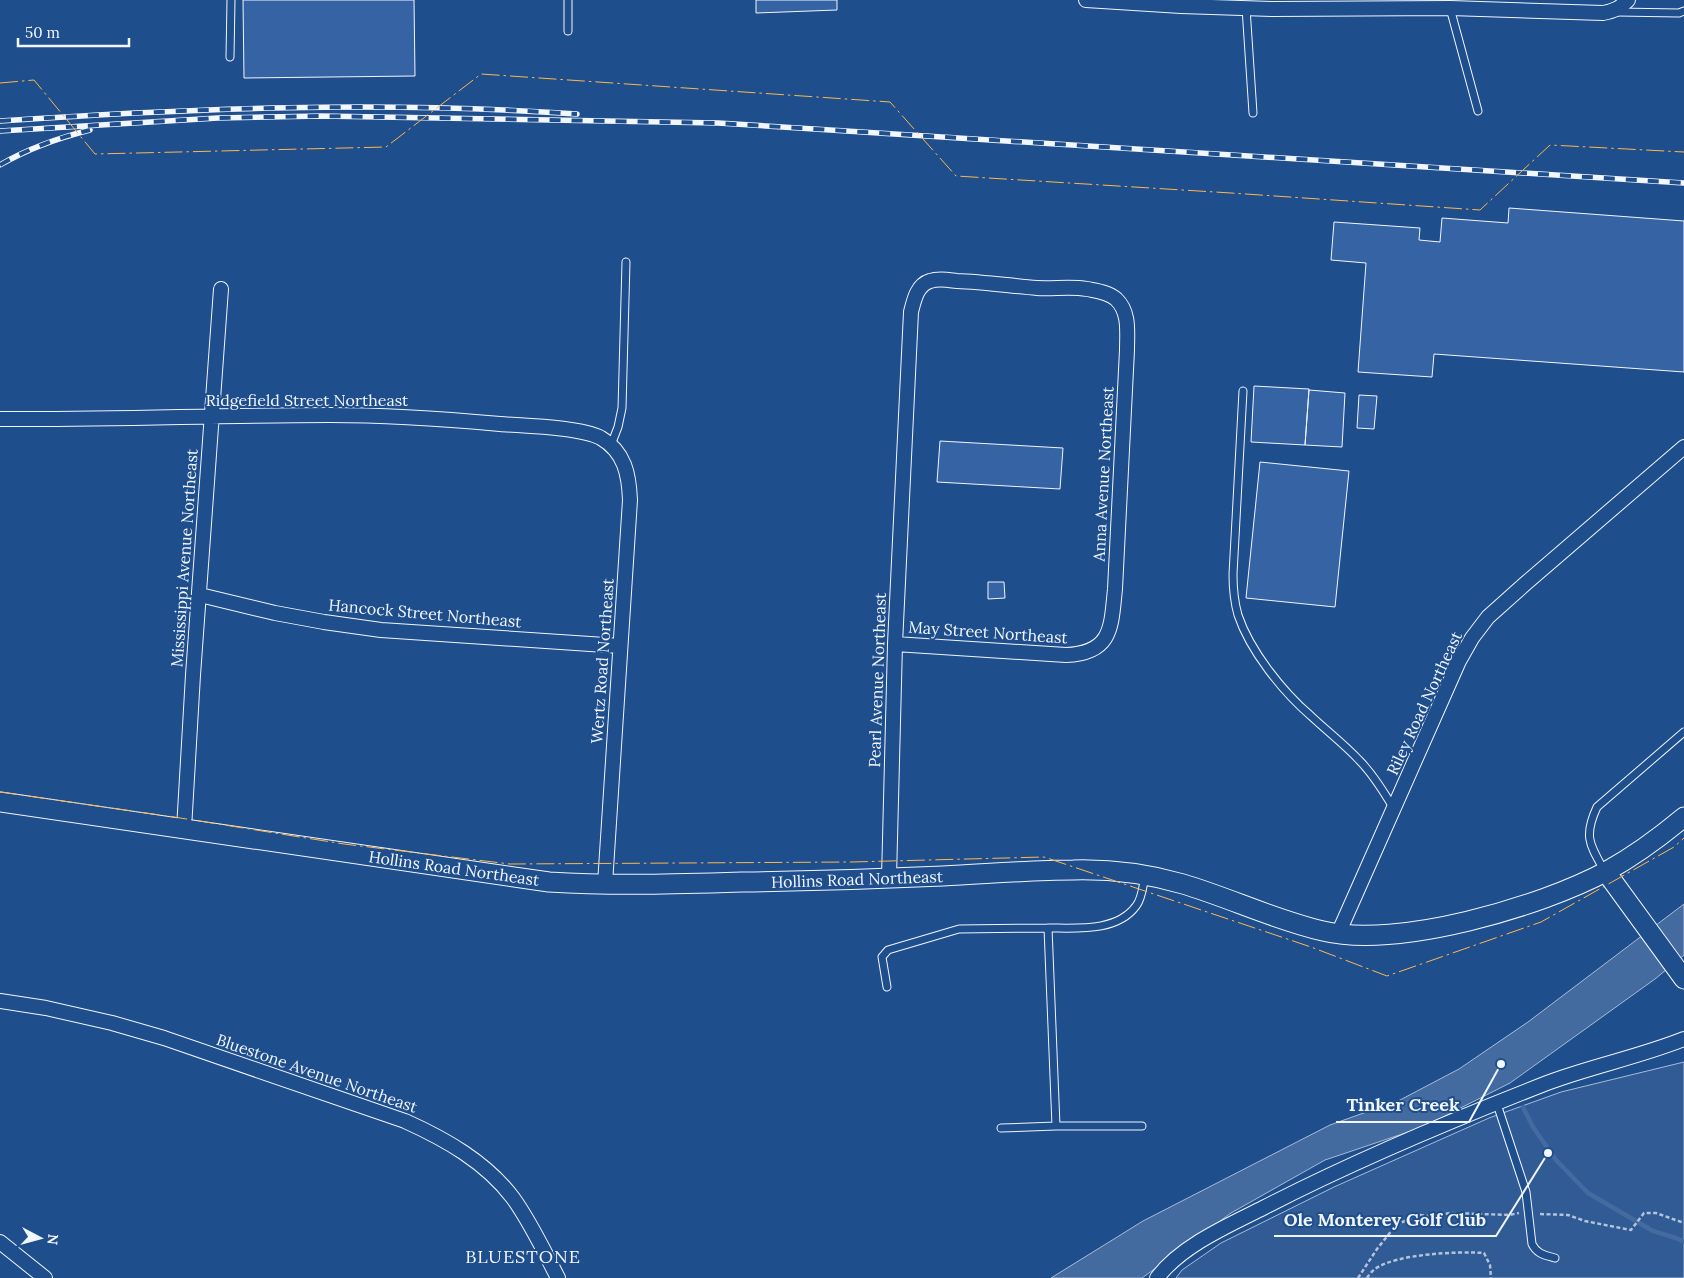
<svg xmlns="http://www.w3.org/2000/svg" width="1684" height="1278" viewBox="0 0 1684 1278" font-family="Lora,serif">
<rect width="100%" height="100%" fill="#1f4e8c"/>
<path fill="#305b95" stroke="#a8bbd7" d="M1684 1062V1278H1176L1182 1270 1221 1243 1334 1187 1489 1118 1561 1092Z"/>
<path fill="#446ba0" stroke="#a8bbd7" d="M1684 904V955L1655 979 1510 1083 1423 1127 1325 1160 1231 1213 1142 1278H1051L1143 1221 1330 1125 1400 1100 1459 1069 1528 1022Z"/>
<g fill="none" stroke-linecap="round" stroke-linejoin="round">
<path stroke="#446ba0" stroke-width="4.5" d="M1523 1107 1533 1127 1556 1160 1588 1193 1653 1231 1676 1238 1684 1242"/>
</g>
<path fill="#3563a3" stroke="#f2f6ff" d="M243 0H414L415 76 244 78Z
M756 0H837V10L756 13Z
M1509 208 1684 221V372L1434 354 1432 377 1358 372 1366 263 1331 260 1334 222 1420 228 1419 240 1440 242 1442 218 1508 223Z
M1254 386 1309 389 1305 445 1251 442Z
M1309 390 1345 393 1342 447 1305 445Z
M1359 395 1377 396 1374 429 1357 428Z
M940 441 1063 448 1060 489 937 482Z
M1260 462 1349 471 1335 607 1246 598Z
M988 582H1004L1005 598 988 599Z"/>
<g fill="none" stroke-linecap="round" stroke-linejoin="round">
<defs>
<path id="lane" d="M1246 8 1253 113
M1450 8 1478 111
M1617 12 1679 13 1684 11
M568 31V0
M230 57 231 0
M1243 391 1233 574C1233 588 1234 601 1238 615 1250 651 1283 692 1311 716 1327 731 1344 744 1359 760 1373 774 1384 792 1394 809
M611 445 618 427 622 408 626 262
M1605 872C1590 845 1583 837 1597 807L1684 732
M887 987 882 957 888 950 959 929 1048 928
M1497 1104 1526 1192 1532 1244C1537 1254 1544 1255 1555 1258
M1056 1126 1048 928C1077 928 1117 932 1136 906 1142 899 1143 885 1145 876
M1001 1128 1056 1126H1142"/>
<path id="street" d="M1086 0 1181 6 1272 9 1450 8 1603 13C1614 11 1620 8 1628 0
M0 419C110 420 220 415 330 415 386 415 444 419 500 424 525 426 580 427 601 438 625 452 629 475 630 500L605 884
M200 595 275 613 324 622 381 630 620 646
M184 829 193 675 221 289
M889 878 895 644 911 312C914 300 917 285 930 281 939 278 948 280 957 281 984 282 1011 286 1037 288 1054 289 1071 286 1087 289 1097 291 1108 292 1116 299 1130 312 1127 332 1127 350L1115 589C1111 626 1113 653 1066 655L895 644
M1338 934 1459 661 1472 638 1488 617 1526 583 1684 447
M0 1001 46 1008 112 1023 164 1038 405 1121C445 1139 486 1162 513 1198 531 1223 544 1251 558 1278
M0 1242 45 1278
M1157 1278C1181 1246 1227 1226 1263 1208 1354 1161 1452 1120 1547 1083 1592 1066 1639 1057 1684 1039"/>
<path id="secondary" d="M0 802 549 882C614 886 678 884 743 882 810 881 877 879 943 876 986 874 1030 870 1073 870 1110 869 1148 874 1183 884 1230 898 1275 920 1323 931 1397 949 1540 907 1607 871 1634 856 1660 837 1684 817
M1606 872 1684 979"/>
</defs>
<use href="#lane" stroke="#f2f6ff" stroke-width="9"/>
<use href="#street" stroke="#f2f6ff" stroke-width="16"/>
<use href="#secondary" stroke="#f2f6ff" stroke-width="21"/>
<path stroke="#b3c4dc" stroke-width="2.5" stroke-dasharray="4 2.5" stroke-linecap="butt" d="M1540 1214 1568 1215 1585 1221 1631 1230 1644 1213H1656L1684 1223
M1358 1278 1377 1249 1393 1229 1400 1223 1420 1215 1429 1216 1452 1213 1509 1215 1519 1213
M1367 1278C1369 1275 1372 1271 1375 1269 1395 1254 1458 1251 1484 1253L1490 1265 1491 1278"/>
<use href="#lane" stroke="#1f4e8c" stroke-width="7"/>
<use href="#street" stroke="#1f4e8c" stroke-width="14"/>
<use href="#secondary" stroke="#1f4e8c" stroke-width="19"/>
<defs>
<path id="rail" d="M0 121C192 108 384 101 577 114
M0 131 218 118 321 116 718 123 1684 183
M0 165C29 148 58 138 90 130"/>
</defs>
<use href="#rail" stroke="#f2f6ff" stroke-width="5.5"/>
<use href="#rail" stroke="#1f4e8c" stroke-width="4" stroke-dasharray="11" stroke-linecap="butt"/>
<path stroke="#ffb74d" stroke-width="1" stroke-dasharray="18 4 2.5 4" stroke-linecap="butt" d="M0 83 34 80 95 154 386 147 481 74 890 102 956 176 1231 193 1480 210 1550 145 1684 152
M0 792 174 817 344 844 510 864 851 862 1044 857 1311 947 1387 976 1541 922 1674 847 1684 838"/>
</g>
<g text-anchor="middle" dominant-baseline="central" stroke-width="4" stroke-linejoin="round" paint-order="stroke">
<g font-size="16" fill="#f2f6ff" stroke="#1f4e8c">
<text x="307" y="400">Ridgefield Street Northeast</text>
<text transform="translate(1103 474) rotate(-87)">Anna Avenue Northeast</text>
<text transform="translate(184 558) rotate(-86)">Mississippi Avenue Northeast</text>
<text transform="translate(425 613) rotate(5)">Hancock Street Northeast</text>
<text transform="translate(988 632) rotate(4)">May Street Northeast</text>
<text transform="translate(602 661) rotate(-86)">Wertz Road Northeast</text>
<text transform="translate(877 680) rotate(-88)">Pearl Avenue Northeast</text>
<text transform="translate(1424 703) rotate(-65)">Riley Road Northeast</text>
<text transform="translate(454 868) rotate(8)">Hollins Road Northeast</text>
<text transform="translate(857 879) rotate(-2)">Hollins Road Northeast</text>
<text transform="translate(317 1073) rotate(19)">Bluestone Avenue Northeast</text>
</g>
<g font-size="18" letter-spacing="1" fill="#f2f6ff" stroke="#1f4e8c">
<text x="523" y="1256">BLUESTONE</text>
</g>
</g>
<path fill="none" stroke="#f2f6ff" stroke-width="2" d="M1501 1064L1469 1122H1336M1548 1153L1496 1236H1274"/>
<g fill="#f2f6ff" stroke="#1f4e8c" stroke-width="2">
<circle cx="1501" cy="1064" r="5"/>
<circle cx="1548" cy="1153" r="5"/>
</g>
<g font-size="18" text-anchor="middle" font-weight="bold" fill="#f2f6ff" stroke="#1f4e8c" stroke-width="4" stroke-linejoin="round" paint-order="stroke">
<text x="1403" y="1111">Tinker Creek</text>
<text x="1385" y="1226">Ole Monterey Golf Club</text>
</g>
<g transform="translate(40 1238) rotate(96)" stroke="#1f4e8c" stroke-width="4" paint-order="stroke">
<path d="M0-4L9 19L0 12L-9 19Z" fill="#f2f6ff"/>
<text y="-8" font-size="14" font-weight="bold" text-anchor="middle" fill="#f2f6ff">N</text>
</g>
<path d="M18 38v8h111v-8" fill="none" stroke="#f2f6ff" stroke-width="2.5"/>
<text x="25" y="38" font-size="15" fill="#f2f6ff" stroke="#1f4e8c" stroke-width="4" paint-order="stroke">50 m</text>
</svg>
